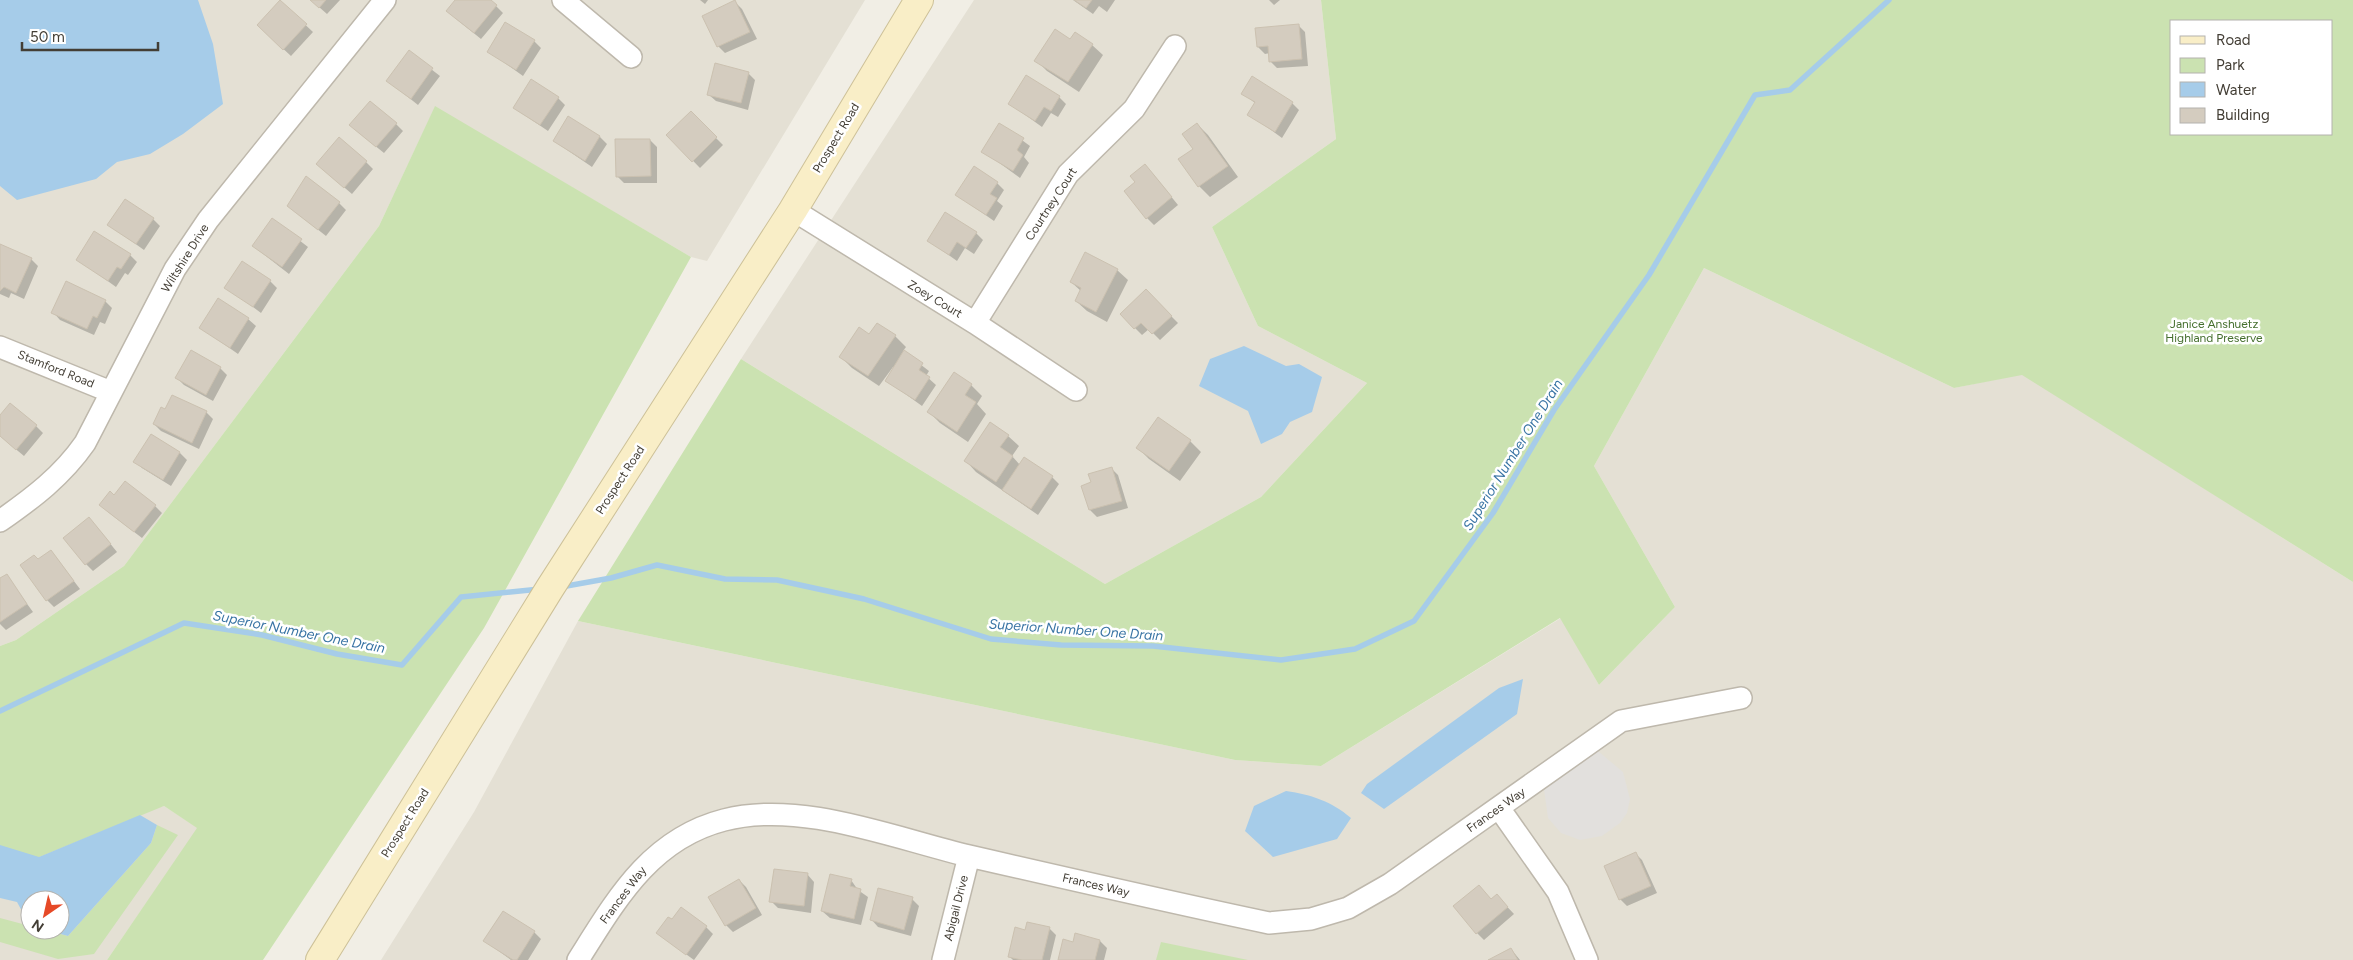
<svg xmlns="http://www.w3.org/2000/svg" width="2353" height="960" viewBox="0 0 2353 960" font-family="Figtree,sans-serif">
<rect width="100%" height="100%" fill="#f1eee5"/>
<path fill="#e4e0d4" fill-rule="evenodd" d="M0 0H865L707 261 691 257 435 107 379 226 124 566 16 640 0 646Z
M974 0H1321L1336 139 1212 227 1258 326 1367 383 1261 497 1105 584 741 359Z
M1704 268 1954 388 2022 374 2353 582V960H381L474 812 578 621 1235 760 1321 766 1561 618 1599 685 1675 607 1594 466Z
M164 806 198 828 107 960H0V846ZM30 900H60V930H30Z"/>
<path fill="#cbe2b1" fill-rule="evenodd" d="M1321 0H2353V582L2022 375 1954 388 1704 268 1594 466 1675 607 1599 685 1560 618 1321 766 1235 760 578 621 741 359 1105 584 1261 497 1367 383 1258 326 1212 227 1336 139ZM2172 21H2332V134H2172Z
M435 106 691 257 484 628 263 960H107L197 828 164 806 37 858 0 846V646L16 640 124 566 379 226Z
M157 825 178 835 94 954 58 959 0 942V918L30 926V930H46L68 936 151 843Z
M1161 942 1248 960H1156Z"/>
<path fill="#e2e0dd" d="M1598 751 1623 772 1630 799 1627 813 1620 823 1602 836 1580 840 1561 833 1548 818 1544 789Z"/>
<path fill="#a6cce9" d="M0 0H198L213 44 223 104 183 134 150 154 117 162 96 179 17 200 0 186Z
M1244 346 1286 366 1299 364 1322 377 1312 412 1290 422 1282 434 1261 444 1248 411 1199 386 1210 359Z
M1523 679 1517 714 1384 809 1361 793 1367 784 1499 688Z
M1286 791C1312 795 1331 801 1351 818L1337 839 1273 857 1245 831 1254 806Z
M140 815 157 825 151 843 68 936 46 930H60V900H30V926L17 902 0 898V845L39 857Z"/>
<path fill="#0003" d="M311 0H340L327 14Z
M457 0H490L503 13 481 39 455 18Z
M700 0H708L705 4Z
M1073 0H1115L1107 12 1099 6 1093 14Z
M1269 0H1280L1274 5Z
M280 1 313 32 291 56 265 32Z
M735 2 742 9 757 39 725 53 718 46Z
M1298 25 1305 32 1308 66 1277 68 1270 61V53L1265 54 1258 47Z
M534 41 541 48 523 76 488 51Z
M1070 41 1092 45 1103 55 1079 92 1047 71 1036 60Z
M409 52 440 76 418 105 388 81Z
M748 73 755 80 748 110 716 101 708 94Z
M1027 77 1059 97 1066 104 1058 117 1051 113 1042 127 1010 104Z
M1252 78 1292 103 1299 110 1282 138 1249 114 1256 104 1243 93Z
M558 98 565 105 548 131 514 108Z
M691 113 723 145 700 168 668 135Z
M569 118 600 137 607 144 592 167 554 141Z
M396 124 403 131 384 153 358 132Z
M1000 124 1030 146 1024 157 1029 163 1020 178 983 151Z
M1197 124 1208 135 1238 177 1210 197 1199 186 1194 149Z
M650 140 657 147V183H624L617 176Z
M366 162 373 169 352 194 325 171Z
M1152 173 1178 205 1154 225 1147 218Z
M997 183 1004 190 997 201 1003 206 994 221 957 195Z
M339 203 346 210 326 236 288 206Z
M153 219 160 226 144 250 109 225Z
M272 219 308 247 289 274 253 246Z
M976 233 983 240 974 254 965 248 957 261 929 241Z
M0 248 31 259 38 266 24 299 11 293 9 298 0 294Z
M130 255 137 262 128 275 125 273 116 287 77 259Z
M1117 270 1128 280 1107 322 1087 311 1076 301 1081 291 1071 282Z
M270 281 277 288 261 313 226 287Z
M1146 291 1178 323 1160 340 1149 329 1142 335 1121 314Z
M105 301 112 308 105 324 100 322 94 335 60 320 53 312Z
M248 319 256 326 238 354 201 328Z
M870 336H895L906 347 903 351 929 371 926 376 936 385 922 406 886 380 895 368 893 367 879 386 852 368 841 357Z
M220 368 227 375 213 401 184 385 177 378Z
M954 374 971 385 982 396 977 404 986 414 968 442 940 423 929 412Z
M206 412 213 419 199 449 161 431 154 424Z
M0 417 36 426 43 433 24 456 0 436Z
M1008 436 1019 446 1012 456 1020 465 1052 477 1059 484 1038 515 976 472 966 461Z
M1190 441 1201 452 1180 481 1149 459 1138 448Z
M180 453 187 460 171 486 142 468 135 461Z
M1111 468 1118 475 1128 508 1097 517 1090 510 1092 483Z
M114 496 155 506 162 513 142 538 108 512Z
M96 526 117 552 93 571 86 564Z
M51 551 80 589 54 607 47 600 38 561Z
M6 575 33 612 6 630 0 624V579Z
M1635 853 1642 860 1657 893 1627 906 1620 899Z
M807 874 814 882 811 913 778 908 771 901Z
M739 880 746 887 762 915 733 932 726 925Z
M851 880 858 890 868 897 861 925 830 918 822 911Z
M1497 896 1514 914 1484 940 1477 933 1491 900Z
M912 899 919 906 911 936 878 927 871 919Z
M706 927 713 934 694 960 657 933Z
M1049 928 1056 935 1050 960H1013L1009 956 1026 931Z
M534 932 541 939 528 960H511L485 941Z
M1100 941 1107 948 1104 960H1060L1074 943Z
M1511 949 1520 960H1491Z"/>
<g fill="none" stroke-linecap="round" stroke-linejoin="round">
<path stroke="#a6cce9" stroke-width="5.5" d="M561 587 611 578 657 565 725 579 777 580 864 599 991 639 1061 645 1153 646 1281 660 1355 649 1414 621 1493 513 1554 410 1649 275 1755 95 1790 90 1889 0
M0 711 184 623 262 635 337 654 402 665 461 597 540 589"/>
</g>
<path fill="#d4ccbf" stroke="#cbc1b0" d="M280 0 307 24 283 50 257 25Z
M310 0H326L319 8Z
M455 0H491L497 5 474 33 446 11Z
M735 0 750 32 717 47 702 16Z
M1074 0H1092L1086 8Z
M505 22 535 40 516 70 487 52Z
M1299 24 1302 59 1269 62 1268 46 1257 47 1255 28Z
M1055 29 1070 39 1075 32 1093 44 1068 82 1034 61Z
M409 50 433 68 411 99 386 81Z
M715 63 749 72 741 103 707 95Z
M1026 75 1060 96 1051 111 1044 107 1035 121 1008 104Z
M1252 76 1293 102 1275 132 1247 115 1255 102 1241 94Z
M531 79 559 97 540 125 513 108Z
M370 101 397 123 376 147 349 125Z
M691 111 717 137 692 162 666 135Z
M568 116 600 136 585 161 553 141Z
M999 123 1024 138 1017 150 1023 155 1013 171 981 152Z
M1197 123 1228 166 1198 187 1178 159 1193 149 1182 134Z
M339 137 367 161 344 188 316 164Z
M615 139H650L651 176 616 177Z
M1145 164 1172 197 1146 219 1124 191 1135 182 1130 176Z
M974 166 998 182 990 194 997 198 986 215 955 195Z
M306 176 340 202 318 230 287 206Z
M125 199 154 218 136 244 107 225Z
M945 212 977 232 966 248 957 242 949 255 927 241Z
M272 218 302 239 282 267 252 246Z
M94 231 131 254 121 269 117 267 108 281 76 260Z
M0 244 32 258 16 293 4 287 0 291Z
M1085 252 1118 269 1096 312 1075 301 1081 288 1070 282Z
M242 261 271 280 253 307 224 288Z
M66 281 106 300 97 318 93 316 87 329 51 313Z
M1146 289 1172 316 1152 334 1141 323 1134 329 1120 314Z
M218 298 249 318 230 348 199 328Z
M877 323 896 335 868 376 839 357 859 327 869 334Z
M191 350 221 367 206 395 175 378Z
M904 350 923 363 919 370 930 377 915 400 885 381Z
M954 372 972 384 965 395 976 402 957 432 927 412Z
M172 395 207 411 192 443 153 424 161 407 165 409Z
M10 403 37 425 16 450 0 436V415Z
M1158 417 1191 440 1169 471 1136 448Z
M990 422 1009 435 1000 447 1013 456 996 482 964 461Z
M151 434 180 452 163 480 133 462Z
M1024 457 1053 476 1031 509 1002 490Z
M1112 467 1122 501 1089 510 1081 486 1091 482 1088 474Z
M125 481 156 505 134 532 99 505 110 491 114 495Z
M89 517 111 544 85 565 63 538Z
M51 550 74 581 46 601 20 565 34 555 38 559Z
M7 574 27 604 0 622V578Z
M1636 852 1651 886 1619 900 1604 866Z
M774 869 808 873 804 906 769 902Z
M830 874 852 879 850 886 861 889 854 919 821 911Z
M739 879 756 908 725 926 708 897Z
M1479 885 1491 899 1497 894 1508 907 1476 934 1453 906Z
M878 888 913 897 904 930 870 920Z
M681 907 707 926 686 955 656 933 668 917 672 919Z
M503 911 535 931 517 960H513L483 941Z
M1027 922 1050 927 1042 960H1022L1008 957 1015 927 1025 930Z
M1075 933 1100 940 1095 960H1058L1063 939 1073 942Z
M1511 948 1518 960H1488Z"/>
<g fill="none" stroke-linecap="round" stroke-linejoin="round">
<defs>
<path id="minor" d="M563 0 631 57
M793 210 975 323 1076 390
M975 323 1068 174 1134 109 1175 46
M0 347 111 392
M0 521C33 498 62 476 85 443L175 269 208 220 385 0
M1499 808 1558 892 1587 960
M578 960C616 900 650 839 724 820 801 800 893 838 969 856 1069 879 1169 902 1269 923L1311 919 1348 908 1390 884 1621 721 1741 698
M943 960 969 856"/>
<path id="secondary" d="M320 960 550 588 793 210 919 0"/>
</defs>
<use href="#minor" stroke="#beb8ac" stroke-width="24"/>
<use href="#secondary" stroke="#cdc198" stroke-width="30"/>
<use href="#minor" stroke="#fff" stroke-width="21"/>
<use href="#secondary" stroke="#f9eec7" stroke-width="28"/>
</g>
<g text-anchor="middle" dominant-baseline="central" stroke-width="5" stroke-linejoin="round" paint-order="stroke">
<g font-size="12" fill="#433e35" stroke="#fff">
<text transform="translate(836 138) rotate(-59)">Prospect Road</text>
<text transform="translate(1051 204) rotate(-57)">Courtney Court</text>
<text transform="translate(185 258) rotate(-58)">Wiltshire Drive</text>
<text transform="translate(935 299) rotate(31)">Zoey Court</text>
<text transform="translate(56 369) rotate(22)">Stamford Road</text>
<text transform="translate(620 480) rotate(-57)">Prospect Road</text>
<text transform="translate(1496 810) rotate(-35)">Frances Way</text>
<text transform="translate(405 823) rotate(-58)">Prospect Road</text>
<text transform="translate(1096 885) rotate(13)">Frances Way</text>
<text transform="translate(623 895) rotate(-53)">Frances Way</text>
<text transform="translate(956 908) rotate(-76)">Abigail Drive</text>
</g>
<g font-size="12" fill="#456f2e" stroke="#fff">
<text x="2214" y="324">Janice Anshuetz<tspan x="2214" dy="14">Highland Preserve</tspan></text>
</g>
<g font-size="14" font-style="italic" fill="#3974a4" stroke="#fff">
<text transform="translate(1513 455) rotate(-58)">Superior Number One Drain</text>
<text transform="translate(1076 630) rotate(4)">Superior Number One Drain</text>
<text transform="translate(299 632) rotate(11)">Superior Number One Drain</text>
</g>
</g>
<rect x="2170" y="20" width="162" height="115" fill="#ffffff" stroke="#b4b2ae"/>
<rect x="2180" y="36" width="25" height="8" fill="#f9eec7" stroke="#b4b2ae"/>
<text x="2216" y="45" font-size="15" fill="#433e35">Road</text>
<rect x="2180" y="58" width="25" height="15" fill="#cbe2b1" stroke="#b4b2ae"/>
<text x="2216" y="70" font-size="15" fill="#433e35">Park</text>
<rect x="2180" y="82" width="25" height="15" fill="#a6cce9" stroke="#b4b2ae"/>
<text x="2216" y="95" font-size="15" fill="#433e35">Water</text>
<rect x="2180" y="108" width="25" height="15" fill="#d4ccbf" stroke="#b4b2ae"/>
<text x="2216" y="120" font-size="15" fill="#433e35">Building</text>
<g transform="translate(45 915) rotate(214)"><circle r="24" fill="#ffffff" stroke="#b4b2ae"/>
<path d="M0-4L9 19L0 12L-9 19Z" fill="#e64927"/>
<text y="-8" font-size="14" font-weight="bold" text-anchor="middle" fill="#433e35">N</text>
</g>
<path d="M22 42v8h136v-8" fill="none" stroke="#433e35" stroke-width="2.5"/>
<text x="30" y="42" font-size="15" fill="#433e35" stroke="#ffffff" stroke-width="4" paint-order="stroke">50 m</text>
</svg>
